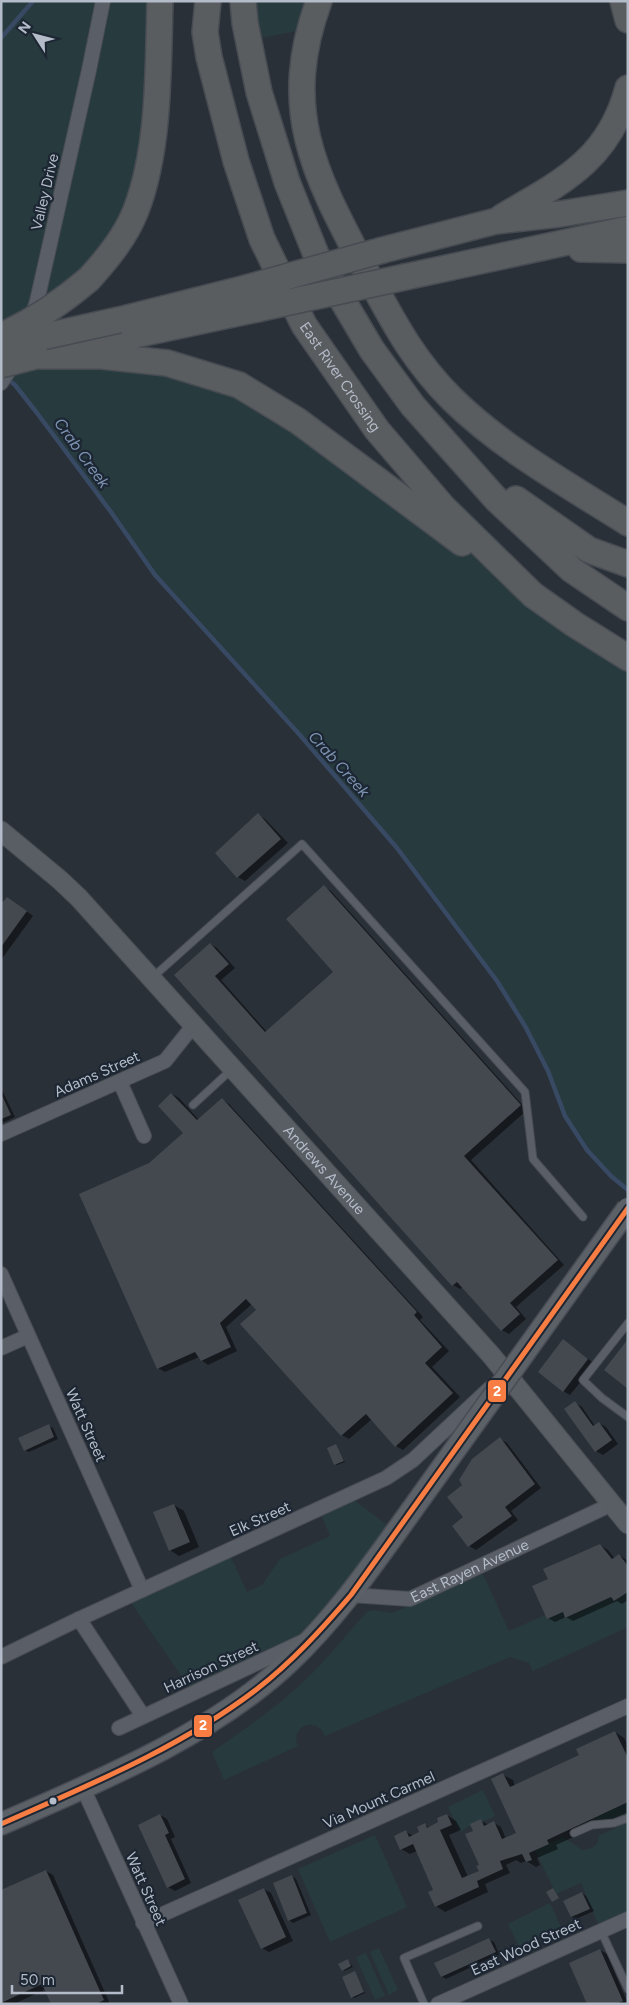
<svg xmlns="http://www.w3.org/2000/svg" width="629" height="2005" viewBox="0 0 629 2005" font-family="Figtree,sans-serif">
<rect width="100%" height="100%" fill="#2a3038"/>
<path fill="#273a3e" d="M1 1H160L146 179 85 271 37 301 36 356 239 385 628 658V1191L611 1176 587 1150 565 1116 548 1071 525 1026 497 981 397 848 299 734 155 575 37 413 15 385 6 377 1 378Z
M243 1H319L309 29 249 40Z
M349 1496 396 1532 325 1626 193 1693 127 1597 228 1551 247 1592 262 1585 280 1559 330 1536 319 1510Z
M483 1574 509 1631 545 1615 563 1612 566 1618 611 1597 615 1601 628 1592V1627L533 1671 529 1663 510 1657 325 1736C317 1715 289 1726 298 1746L224 1780 212 1752C243 1730 276 1708 304 1681 327 1660 345 1635 367 1612L373 1610 392 1613Z
M483 1790 495 1816 482 1822 481 1819 460 1832 448 1807Z
M628 1802V1931L624 1921 601 1931 581 1883 556 1894 535 1850 563 1837 582 1850C591 1849 600 1846 598 1836L618 1827 616 1823 592 1825 590 1820Z
M375 1835 407 1907 330 1942 298 1869Z
M550 1903 561 1927 519 1947 508 1924Z
M379 1948 398 1990 389 1995 370 1952Z
M366 1953 385 1996 375 2000 356 1957Z"/>
<path fill="#0007" d="M258 815 265 819 288 843 245 881 238 877Z
M324 887 331 891 527 1110 471 1160 564 1265 516 1307 526 1319 509 1334 502 1330 463 1287 460 1289 453 1285 176 975 210 944 217 948 235 968 221 980 267 1032 334 972Z
M14 902 33 916 1 960V904Z
M1 1088 15 1117 2 1123 1 1122Z
M172 1094 179 1098 199 1120 222 1100 229 1104 423 1317 420 1320 449 1351 432 1367 460 1397 403 1450 396 1446 372 1419 349 1439 342 1435 252 1304 226 1327 237 1351 208 1365 201 1360 199 1357 165 1372 158 1368 150 1164 185 1133Z
M564 1341 595 1364 570 1395 563 1391Z
M575 1403 582 1407 595 1426 599 1423 606 1427 618 1444 603 1455 596 1451Z
M48 1426 53 1428 58 1439 29 1452 25 1450Z
M500 1439 507 1443 541 1488 511 1511 518 1520 476 1550 469 1546 465 1518 464 1485Z
M336 1446 345 1462 337 1465 335 1464Z
M174 1505 184 1511 199 1547 179 1556 170 1550Z
M600 1545 608 1550 615 1559 619 1555 628 1561V1600L622 1604 617 1601 573 1621 566 1617 555 1622 548 1618 549 1580Z
M615 1732 624 1738 628 1745V1812L556 1845 558 1849 537 1858 540 1865 536 1867 526 1861 521 1863 516 1860 506 1865 510 1873 485 1884 488 1892 445 1912 436 1906 435 1890 417 1851 410 1854 401 1849 406 1832 414 1836 421 1833 425 1825 430 1828 440 1823 447 1815 456 1821 461 1830 449 1835 468 1877 480 1871 481 1865 474 1832 481 1821 489 1825 494 1823 501 1827 506 1839 518 1833 503 1775 513 1780 515 1786 581 1756Z
M160 1815 167 1819 175 1837 171 1839 191 1883 175 1891 168 1887Z
M46 1871 53 1875 110 2004H52L46 1989 14 2004H1V1891Z
M292 1876 296 1879 311 1915 293 1923 289 1920Z
M264 1889 271 1893 293 1941 269 1952 262 1948Z
M582 1893 586 1896 594 1911 576 1919 572 1917Z
M489 1940 494 1942 499 1954 446 1979 441 1976Z
M600 1950 607 1954 628 2004H588Z
M348 1960 353 1967 344 1971 343 1970Z
M355 1973 365 1993 354 1998 352 1997Z"/>
<g fill="none" stroke-linecap="round" stroke-linejoin="round">
<path stroke="#384963" stroke-width="4.5" d="M1 38 33 1
M6 378 15 385 37 413 111 512 155 575 299 734 397 848 497 981 525 1026 548 1071 565 1116 587 1150 611 1176 628 1190"/>
</g>
<path fill="#444950" d="M258 813 281 839 237 878 215 853Z
M324 885 521 1105 464 1156 558 1260 510 1303 520 1314 501 1331 457 1282 452 1286 174 975 210 943 229 964 215 976 265 1032 333 972 286 919Z
M7 897 27 911 1 947V904Z
M1 1093 11 1115 1 1119Z
M171 1093 197 1120 222 1098 417 1312 414 1315 442 1347 425 1363 453 1393 395 1447 366 1414 341 1436 240 1324 256 1310 246 1299 220 1323 231 1347 201 1361 195 1352 157 1369 79 1194 149 1163 183 1133 158 1106Z
M563 1339 588 1359 563 1392 538 1372Z
M628 1339V1389L604 1370Z
M575 1401 593 1426 599 1422 612 1440 595 1452 564 1409Z
M49 1424 54 1437 24 1451 18 1438Z
M500 1437 535 1484 505 1507 512 1516 468 1547 452 1526 463 1517 447 1497 462 1485 459 1480 472 1459Z
M336 1444 344 1461 334 1465 327 1448Z
M174 1504 190 1542 169 1551 153 1512Z
M600 1544 612 1559 619 1554 628 1566V1592L614 1601 611 1597 565 1618 563 1612 547 1619 532 1586 548 1579 543 1569Z
M615 1731 628 1758V1802L547 1840 549 1844 529 1853 532 1860 526 1862 522 1854 500 1861 503 1869 477 1881 479 1887 435 1907 428 1892 433 1890 413 1844 400 1850 394 1836 406 1830 409 1837 419 1832 417 1827 425 1823 427 1828 438 1822 437 1818 447 1814 452 1825 440 1830 462 1878 479 1871 476 1866 479 1865 465 1834 473 1831 470 1824 481 1819 484 1826 494 1821 502 1839 516 1833 491 1779 503 1773 510 1787 579 1755 576 1749Z
M160 1814 169 1833 165 1835 185 1879 167 1888 138 1825Z
M46 1870 104 2000 96 2004H51L42 1984 1 2003V1890Z
M292 1875 307 1913 288 1921 273 1883Z
M264 1888 286 1937 261 1949 238 1900Z
M553 1888 559 1898 552 1902 546 1892Z
M582 1892 590 1909 571 1917 563 1901Z
M489 1938 496 1952 441 1977 434 1963Z
M600 1949 623 2001 616 2004H587L569 1963Z
M348 1959 351 1966 342 1971 338 1964Z
M355 1971 364 1992 351 1998 342 1977Z"/>
<g fill="none" stroke-linecap="round" stroke-linejoin="round">
<defs>
<path id="lane" d="M153 977 302 844 525 1092 533 1159 583 1217
M193 1105 231 1070
M628 1323 583 1380 602 1398 628 1417
M574 1833 592 1825 614 1823 628 1818
M601 1931 628 1989
M424 2004 404 1958 478 1926"/>
<g id="street">
<path d="M31 320 37 301 89 70 103 1"/>
<path d="M1 383 15 361"/>
<path d="M120 1082 144 1136"/>
<path d="M1 1134 165 1061 193 1026"/>
<path d="M1 1274 142 1590"/>
<path d="M1 1348 28 1336"/>
<path id="s1" d="M351 1595 410 1599 612 1504"/>
<path d="M79 1619 143 1716"/>
<path d="M1 1657 79 1619 386 1478 413 1460 490 1388"/>
<path d="M119 1728 304 1641"/>
<path d="M83 1788 181 2004"/>
<path d="M143 1923 628 1706"/>
<path d="M438 2004 628 1919"/>
</g>
<g id="secondary">
<path id="s2" d="M1 831 60 880 79 898 491 1355 628 1524"/>
</g>
<path id="primary" d="M1 1824C99 1781 212 1735 290 1661 331 1622 363 1578 396 1532"/>
<g id="highway">
<path id="s3" d="M208 1 205 32 209 57 236 161 262 239 304 325 377 430 443 507 533 595 574 624 628 658"/>
<path d="M243 1 245 23 259 92 287 182 317 257 372 350 413 406 496 499 572 570 628 608"/>
<path d="M319 1C278 113 317 178 368 275 394 323 413 360 452 399 503 449 568 485 628 523"/>
<path d="M623 1 628 20"/>
<path d="M502 217C562 182 609 160 628 88"/>
<path d="M581 249 628 250"/>
<path d="M383 250 496 221 560 214 628 203"/>
<path d="M405 277 628 229"/>
<path d="M89 279C108 258 126 236 136 210 160 148 158 67 160 1"/>
<path d="M119 320 246 288"/>
<path d="M78 347 257 309"/>
<path d="M36 356H101L167 363 239 385 298 421 462 543"/>
<path d="M516 499 589 550 628 564"/>
</g>
</defs>
<use href="#lane" stroke="#484c53" stroke-width="9"/>
<use href="#street" stroke="#484c53" stroke-width="16"/>
<use href="#secondary" stroke="#484c53" stroke-width="21"/>
<use href="#primary" stroke="#484c55" stroke-width="24"/>
<use href="#highway" stroke="#474c53" stroke-width="28"/>
<use href="#lane" stroke="#5a5e66" stroke-width="7"/>
<use href="#street" stroke="#5a5e66" stroke-width="14"/>
<use href="#secondary" stroke="#595d64" stroke-width="19"/>
<use href="#primary" stroke="#5c6168" stroke-width="21"/>
<use href="#highway" stroke="#5a5d60" stroke-width="25"/>
<defs>
<path id="primary-bridge" d="M396 1532 628 1208"/>
<path id="highway-bridge" d="M246 288 383 250
M257 309 405 277
M1 336C34 321 62 302 89 279
M1 346 119 320
M1 365 36 356"/>
</defs>
<use href="#primary-bridge" stroke="#484c55" stroke-width="24" stroke-linecap="butt"/>
<use href="#highway-bridge" stroke="#474c53" stroke-width="28" stroke-linecap="butt"/>
<use href="#primary-bridge" stroke="#5c6168" stroke-width="21"/>
<use href="#highway-bridge" stroke="#5a5d60" stroke-width="25"/>
<defs>
<path id="bus-1" d="M1 1824C89 1785 180 1748 257 1689 292 1662 322 1629 351 1595L628 1208"/>
</defs>
<use href="#bus-1" stroke="#1d2633" stroke-width="9"/>
<use href="#bus-1" stroke="#f77d43" stroke-width="5"/>
</g>
<circle fill="#b4bcc9" stroke="#1d2633" stroke-width="2" cx="53" cy="1801" r="4.5"/>
<g text-anchor="middle" dominant-baseline="central" stroke-width="4.5" stroke-linejoin="round" paint-order="stroke">
<g font-size="15" fill="#b4bcc9" stroke="#1d2633">
<text transform="translate(45 192) rotate(-77)">Valley Drive</text>
<text stroke="none"><textPath href="#s3" startOffset="405">East River Crossing</textPath></text>
<text transform="translate(97 1074) rotate(-24)">Adams Street</text>
<text stroke="none"><textPath href="#s2" startOffset="469">Andrews Avenue</textPath></text>
<text transform="translate(86 1425) rotate(66)">Watt Street</text>
<text transform="translate(260 1519) rotate(-24)">Elk Street</text>
<text stroke="none"><textPath href="#s1" startOffset="125">East Rayen Avenue</textPath></text>
<text transform="translate(211 1667) rotate(-25)">Harrison Street</text>
<text transform="translate(379 1800) rotate(-24)">Via Mount Carmel</text>
<text transform="translate(146 1889) rotate(66)">Watt Street</text>
<text transform="translate(526 1947) rotate(-24)">East Wood Street</text>
</g>
<g font-size="16" font-style="italic" fill="#7c92b1" stroke="#1d2633">
<text transform="translate(82 453) rotate(54)">Crab Creek</text>
<text transform="translate(339 764) rotate(48)">Crab Creek</text>
</g>
</g>
<g stroke="#1d2633" stroke-width="2">
<rect x="487" y="1379" width="20" height="24" rx="5" fill="#f77d43"/>
<rect x="193" y="1714" width="20" height="24" rx="5" fill="#f77d43"/>
</g>
<g font-size="14" text-anchor="middle" font-weight="bold" fill="#fff">
<text x="497" y="1396">2</text>
<text x="203" y="1730">2</text>
</g>
<rect width="629" height="2005" fill="none" stroke="#b4bcc9" stroke-width="5"/>
<g transform="translate(35 35) rotate(306)" stroke="#1d2633" stroke-width="4" paint-order="stroke">
<path d="M0-4L9 19L0 12L-9 19Z" fill="#b4bcc9"/>
<text y="-8" font-size="14" font-weight="bold" text-anchor="middle" fill="#b4bcc9">N</text>
</g>
<path d="M12 1985v8h110v-8" fill="none" stroke="#b4bcc9" stroke-width="2.5"/>
<text x="20" y="1985" font-size="15" fill="#b4bcc9" stroke="#1d2633" stroke-width="4" paint-order="stroke">50 m</text>
</svg>
